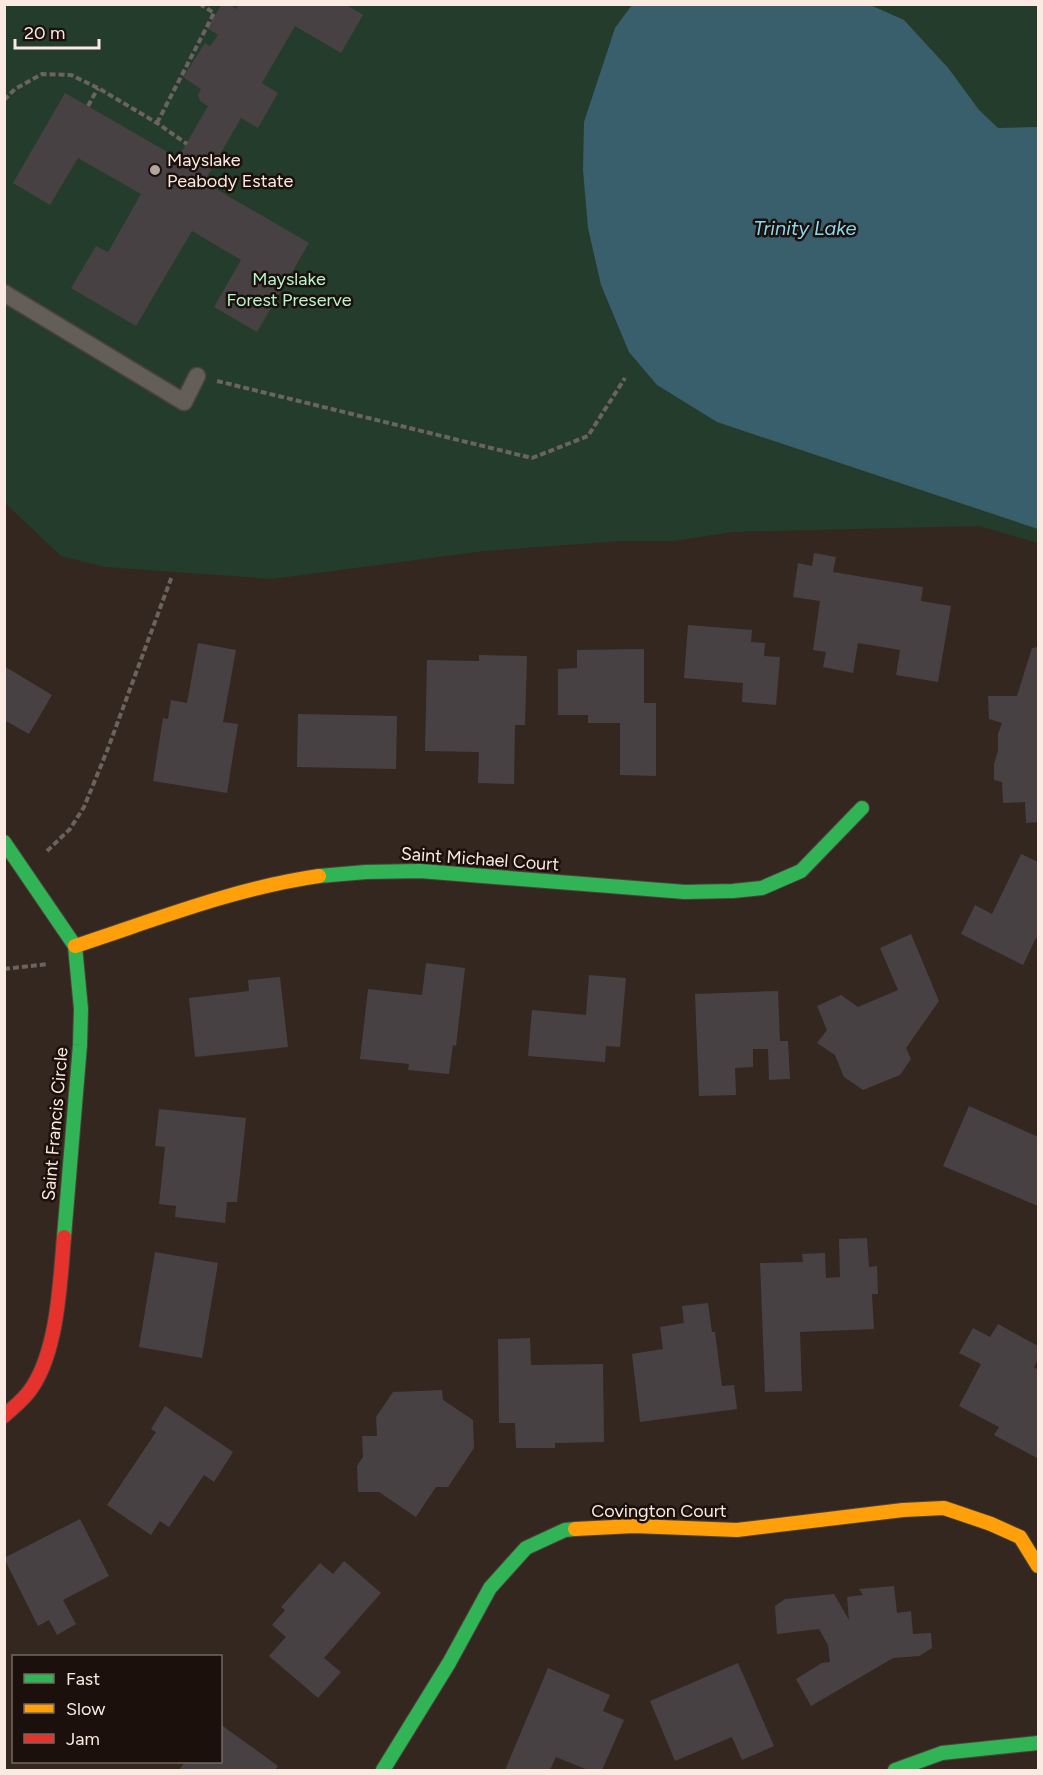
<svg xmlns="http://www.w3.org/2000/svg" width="1043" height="1775" viewBox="0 0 1043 1775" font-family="Figtree,sans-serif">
<rect width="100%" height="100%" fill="#34271f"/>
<path fill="#243c2b" d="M4 5H1038V543L979 526 733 532 673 541H620L484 551 272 579 105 567 61 556 5 503Z"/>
<path fill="#385f6b" d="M868 4 904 20 949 69 979 110 998 128 1038 127V529L717 422 657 385 629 352 601 285 588 228 583 170 584 122 615 28 632 5Z"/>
<path fill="#484143" d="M222 4H229L236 9 239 4H345L363 15 341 53 295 26 262 83 278 93 258 128 241 118 204 182 309 243 257 332 214 307 241 260 192 231 136 326 71 288 96 246 108 252 141 194 78 158 50 205 13 183 65 93 178 158 208 106 200 101 198 95 201 89 183 77 205 43 210 46 218 35 207 28Z
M814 553 836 557 833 572 923 587 921 601 951 606 938 682 896 675 900 650 858 643 853 673 823 667 826 652 813 650 820 601 793 597 798 563 812 566Z
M688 625 752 630 751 642 765 643 764 656 780 657 776 705 742 702 743 683 684 678Z
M198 643 236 650 223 722 238 724 227 793 153 781 163 718 168 719 171 700 187 703Z
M1038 647V822L1026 823 1025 802 1003 803 1002 782 994 780V764L998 751V734L1002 723 989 719 988 696H1017L1032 648Z
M644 649V703H656V776L620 775V723H588V715H558V669L577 668V650Z
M479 655 527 656 525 725H515L514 784 478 783 479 752 425 751 427 660 479 661Z
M4 666 52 695 29 734 4 720Z
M298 714 397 716 396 769 297 767Z
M1021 854 1038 862V939L1036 938 1023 965 961 934 975 905 992 914Z
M911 934 939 1001 906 1048 911 1059 900 1075 863 1090 844 1077 835 1055 817 1043 827 1030 817 1006 841 995 858 1007 898 990 880 948Z
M426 963 465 968 456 1046 453 1045 449 1074 408 1070 409 1064 360 1059 368 989 422 995Z
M589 975 626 978 620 1047 606 1046 605 1062 528 1056 532 1010 586 1015Z
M280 977 288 1047 195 1057 189 998 249 991 248 980Z
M778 991 780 1041H788L790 1079 769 1080 768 1049H753V1067L735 1068 736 1095 699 1096 695 994Z
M969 1106 1038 1137V1206L943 1166Z
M159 1109 246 1118 237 1202H227L225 1223 175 1217 176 1206 159 1204 165 1147 155 1146Z
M867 1238 869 1267 877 1266 878 1294H872L874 1329 800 1332 802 1391 765 1392 760 1263 803 1262 802 1254 825 1253 826 1278 840 1277 839 1239Z
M155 1252 218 1263 202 1358 139 1347Z
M708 1303 712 1332H715L722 1386 734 1385 737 1409 640 1422 632 1354 663 1349 660 1327 684 1323 682 1306Z
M998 1324 1038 1346V1359L1034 1367 1038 1370V1454L1037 1458 994 1435 999 1427 959 1406 981 1364 959 1353 973 1328 990 1337Z
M530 1338 531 1365 603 1364 604 1442 555 1443V1448H516L515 1423H499L498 1339Z
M442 1390 443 1400 473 1420 474 1448 448 1487H436L416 1517 379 1492H358L357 1466 363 1457 362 1436H377L376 1417 393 1392Z
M165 1406 233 1452 214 1482 204 1475 169 1527 160 1521 151 1535 107 1505 156 1432 151 1429Z
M80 1519 109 1576 63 1600 76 1624 57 1635 49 1620 38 1626 4 1558Z
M344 1561 381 1593 324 1658 341 1672 318 1698 269 1656 286 1637 272 1625 285 1610 281 1607 320 1563 333 1574Z
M894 1586 897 1613 911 1611 913 1634 931 1633 932 1648 919 1656 893 1658 811 1706 796 1679 822 1663 830 1662 828 1645 819 1629 777 1634 775 1606 785 1599 834 1594 849 1620 847 1597 863 1595 859 1589Z
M738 1663 774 1746 742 1760 732 1737 675 1761 650 1701Z
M548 1668 610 1695 603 1711 624 1720 602 1770H588L556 1757 550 1770H505Z
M220 1724 278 1766 275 1770H179L185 1762H220Z"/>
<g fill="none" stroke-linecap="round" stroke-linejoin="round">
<defs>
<path id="lane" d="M4 293 184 402 197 376"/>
<path id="fast" d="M4 842 75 946 81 1009 80 1045 64 1237
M319 876 366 872 420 871 685 892 733 891 762 888 801 871 862 808
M383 1770 449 1663 490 1588 526 1548 565 1530 575 1529
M895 1770 942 1753 1038 1743"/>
<path id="slow" d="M75 946C155 920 235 888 319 876
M575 1529 634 1526 737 1530 903 1510 944 1508 991 1524 1020 1537 1038 1566"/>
<path id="jam" d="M4 1416C14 1407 26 1398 33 1386 58 1347 60 1282 64 1237"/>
</defs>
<use href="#lane" stroke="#4e433c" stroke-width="19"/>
<use href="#fast" stroke="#4e433c" stroke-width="16"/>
<use href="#slow" stroke="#4e433c" stroke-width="16"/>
<use href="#jam" stroke="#4e433c" stroke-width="16"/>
<path stroke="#6a635e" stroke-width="4" stroke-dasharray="6 3" stroke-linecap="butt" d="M4 100 15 89 42 74 71 75 98 88 157 123 187 144
M88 106 98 88
M157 123 214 13 200 4
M217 381 532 458 588 436 625 378
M47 851 70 829 84 807 107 751 172 576
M4 969 48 964"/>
<use href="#lane" stroke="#645e59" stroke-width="16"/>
<use href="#fast" stroke="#30b455" stroke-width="14"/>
<use href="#slow" stroke="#ff9f0a" stroke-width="14"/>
<use href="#jam" stroke="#e5322d" stroke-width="14"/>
</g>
<circle fill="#b5a69d" stroke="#1b100b" stroke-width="2" cx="155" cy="170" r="6"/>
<g text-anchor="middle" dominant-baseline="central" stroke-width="5" stroke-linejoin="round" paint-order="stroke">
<g font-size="18" fill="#faeae1" stroke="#1b100b" text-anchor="start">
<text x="167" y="160">Mayslake<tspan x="167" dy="21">Peabody Estate</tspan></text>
</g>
<g font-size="18" fill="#b6f5cd" stroke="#1b100b">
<text x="289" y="279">Mayslake<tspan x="289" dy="21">Forest Preserve</tspan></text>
</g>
<g font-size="18" fill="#faeae1" stroke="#1b100b">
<text transform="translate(480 859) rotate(4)">Saint Michael Court</text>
<text transform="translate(55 1124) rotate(-85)">Saint Francis Circle</text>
<text x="659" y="1511">Covington Court</text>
</g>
<g font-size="20" font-style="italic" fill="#8bd9f1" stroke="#1b100b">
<text x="805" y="228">Trinity Lake</text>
</g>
</g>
<rect width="1043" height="1775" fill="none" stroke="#faeae1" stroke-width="12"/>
<rect x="12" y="1655" width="210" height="108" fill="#1b100b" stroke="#746761" stroke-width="1.5"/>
<rect x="24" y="1674" width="30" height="9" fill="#30b455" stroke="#746761" stroke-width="1.5"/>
<text x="66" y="1685" font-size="18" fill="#faeae1">Fast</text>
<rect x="24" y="1704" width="30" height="9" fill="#ff9f0a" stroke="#746761" stroke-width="1.5"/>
<text x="66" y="1715" font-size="18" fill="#faeae1">Slow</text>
<rect x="24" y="1734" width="30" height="9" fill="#e5322d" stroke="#746761" stroke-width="1.5"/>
<text x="66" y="1745" font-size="18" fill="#faeae1">Jam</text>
<path d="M15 39v9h84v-9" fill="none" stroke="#faeae1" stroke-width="3"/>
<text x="24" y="39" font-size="18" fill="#faeae1" stroke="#1b100b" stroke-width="4.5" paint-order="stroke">20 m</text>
</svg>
